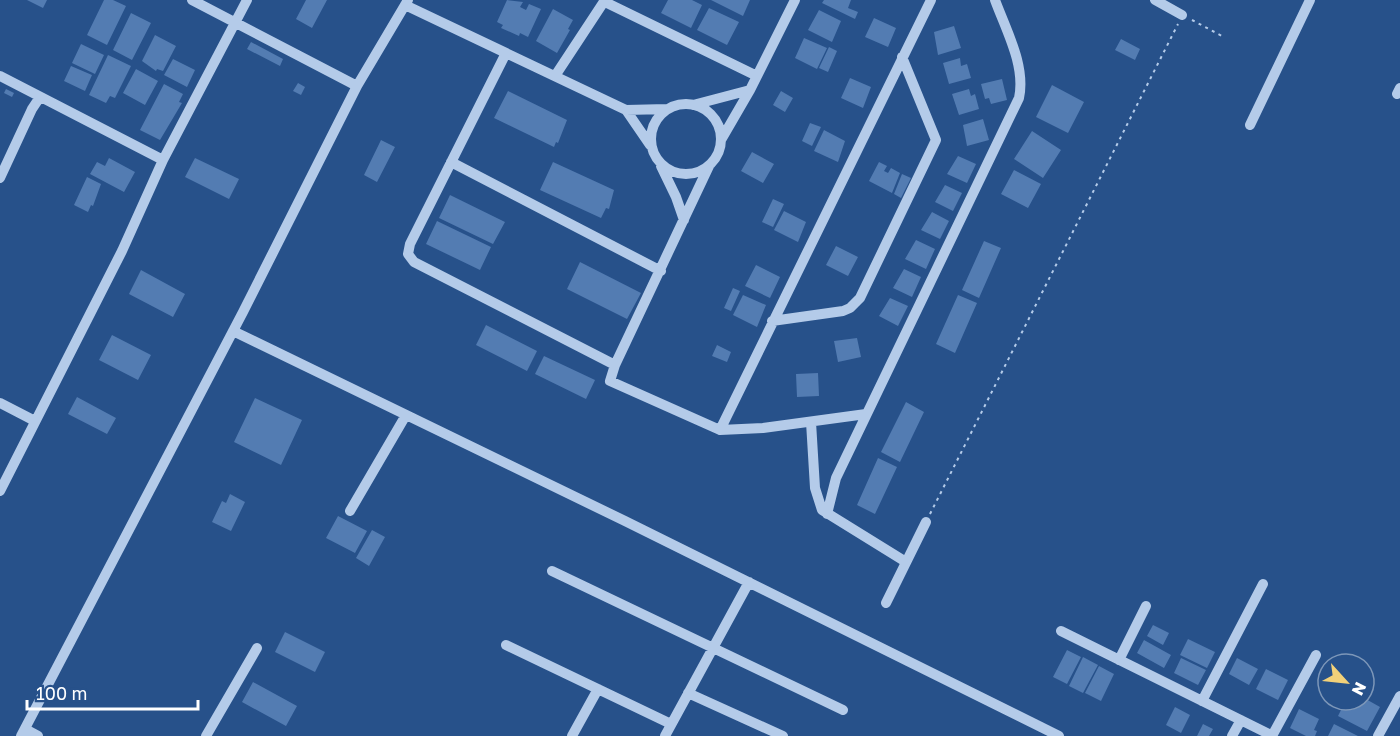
<svg xmlns="http://www.w3.org/2000/svg" width="1400" height="736" viewBox="0 0 1400 736" font-family="'Golos Text',sans-serif">
<rect width="100%" height="100%" fill="#27518a"/>
<path fill="#537cb2" d="M27 0H47L43 8Z
M104 0H113L126 6 107 45 87 35Z
M306 0H327L312 28 296 19Z
M507 0 523 2 520 7 526 10 529 4 541 9 528 37 520 33 519 36 501 28 503 25 497 22Z
M668 0H692L702 5 691 28 661 13Z
M711 0H750L743 16Z
M824 0H851L848 8 858 12 855 19 822 3Z
M709 8 739 22 727 45 697 30Z
M553 9 573 20 568 29 570 30 557 53 536 41Z
M819 10 841 21 832 42 808 30Z
M131 13 151 23 132 60 113 50Z
M874 18 896 28 888 47 865 37Z
M954 26 961 48 938 55 934 32Z
M155 35 176 46 163 71 157 69 156 71 142 61Z
M804 38 827 48 817 69 795 58Z
M1121 39 1140 49 1135 60 1115 50Z
M251 42 283 59 280 66 247 49Z
M81 44 104 55 95 74 72 63Z
M829 47 837 51 828 72 819 68Z
M108 55 131 66 115 98 110 96 106 103 89 95Z
M960 58 961 66 967 64 971 78 949 84 943 63Z
M173 59 195 70 187 87 164 75Z
M71 66 92 75 85 91 64 81Z
M136 69 158 81 145 105 123 93Z
M850 78 871 87 863 108 841 98Z
M1002 79 1007 100 991 104 989 98 985 99 981 84Z
M298 83 305 87 301 95 293 91Z
M164 84 183 94 179 102 182 103 160 140 140 130Z
M1052 85 1084 102 1068 133 1036 117Z
M6 89 14 93 12 97 4 93Z
M969 89 971 96 975 94 979 109 959 115 952 94Z
M508 91 567 120 558 143 556 142 554 147 494 118Z
M781 91 793 98 785 112 773 105Z
M983 119 989 140 967 146 963 125Z
M810 123 821 127 812 146 802 141Z
M824 130 845 141 838 162 814 151Z
M1032 131 1061 150 1043 178 1014 159Z
M381 140 395 147 377 182 364 175Z
M752 152 774 164 763 183 741 171Z
M958 156 976 164 967 183 947 174Z
M109 158 135 172 124 192 90 174 97 162 105 166Z
M195 158 239 179 229 199 185 177Z
M553 162 614 190 609 209 606 208 601 218 540 190Z
M879 162 887 166 884 171 888 173 891 168 900 173 892 193 869 181Z
M1014 170 1041 184 1028 208 1001 194Z
M902 174 911 178 901 198 894 194Z
M87 177 101 184 93 206 91 205 88 212 74 205Z
M945 185 962 193 953 211 935 202Z
M450 195 505 222 493 244 439 218Z
M773 199 784 204 773 227 762 222Z
M784 211 806 222 798 242 774 230Z
M932 212 949 221 940 239 921 230Z
M437 221 491 247 480 270 426 244Z
M916 240 935 249 926 269 905 259Z
M984 241 1001 248 979 298 962 290Z
M836 246 858 257 848 276 826 265Z
M580 262 641 293 627 319 567 289Z
M756 265 780 277 770 298 745 286Z
M904 269 921 277 912 297 893 288Z
M141 270 185 294 173 317 129 294Z
M733 288 740 291 731 311 724 308Z
M743 295 766 305 757 327 733 315Z
M958 295 977 303 955 353 936 344Z
M890 298 908 306 898 326 879 316Z
M486 325 537 351 527 371 476 345Z
M112 335 151 355 138 380 99 360Z
M857 338 861 357 838 362 834 341Z
M717 345 731 352 727 362 712 356Z
M544 356 595 380 586 399 535 374Z
M818 373 819 396 797 397 796 374Z
M77 397 116 418 107 434 68 414Z
M255 398 302 420 281 465 234 442Z
M906 402 924 412 900 462 881 452Z
M878 458 897 467 875 514 857 505Z
M230 494 245 502 231 531 212 522 222 501 226 503Z
M338 516 367 531 355 553 326 538Z
M372 530 385 537 369 566 356 558Z
M1153 625 1169 633 1163 645 1147 636Z
M285 632 325 652 315 672 275 652Z
M1188 639 1215 652 1207 668 1180 655Z
M1144 640 1171 655 1164 668 1137 653Z
M1067 650 1081 657 1067 684 1053 677Z
M1083 657 1098 665 1083 693 1069 686Z
M1181 658 1206 670 1198 685 1174 673Z
M1237 658 1258 669 1249 685 1229 674Z
M1099 666 1114 674 1101 701 1085 693Z
M1266 669 1288 680 1278 700 1256 689Z
M253 682 297 706 286 726 242 702Z
M1364 698 1380 707 1367 731 1338 716 1346 700Z
M1175 707 1190 715 1181 733 1166 725Z
M1299 709 1319 719 1314 730 1317 731 1315 736H1306L1290 728Z
M1203 724 1213 729 1209 736H1197Z
M1334 724 1358 736H1328Z"/>
<g fill="none" stroke-linecap="round" stroke-linejoin="round">
<path stroke="#b4cbe9" stroke-width="2" stroke-dasharray="3 4.5" stroke-linecap="butt" d="M1192 20 1222 36
M930 514 1178 24"/>
<path stroke="#b4cbe9" stroke-width="10" d="M192 0 357 86
M1155 0 1182 15
M605 2 757 76
M405 5 626 110 667 109
M506 53 410 244 408 254 414 262 615 365
M0 76 163 160
M555 76 605 0
M1397 94 1400 88
M651 139a35 35 0 1 1 70 0a35 35 0 1 1-70 0Z
M693 105 750 90
M626 110 650 145
M1250 125 1310 0
M721 140 750 90 795 0
M451 162 661 271
M661 166 676 197 684 220
M709 166 615 365 610 381 720 430 763 428 866 414
M0 178 32 109 40 97
M772 321 843 311 850 308 860 298 936 140 902 57
M233 331 625 521 1059 736
M0 403 35 421
M811 422 815 488 822 510 906 562
M720 430 931 0
M0 491 122 251 163 160 247 0
M350 511 406 415
M827 514 836 478 1019 98C1026 66 1006 30 995 0
M552 571 843 710
M886 603 926 522
M1061 631 1273 736
M506 645 671 724
M1119 660 1146 606
M688 693 783 736
M1202 701 1263 584
M25 729 38 736
M21 736 243 312 357 86 408 0
M206 736 257 648
M572 736 598 689
M665 736 749 582
M1232 736 1241 720
M1272 736 1316 655
M1378 736 1400 696"/>
</g>
<g transform="translate(1346 682) rotate(117)"><circle r="28" fill="#27518a" stroke="#7d97b9" stroke-width="1.5"/>
<path d="M0-4.5L10 22L0 15L-10 22Z" fill="#f2d179"/>
<text y="-9" font-size="16" font-weight="bold" text-anchor="middle" fill="#ffffff">N</text>
</g>
<path d="M27 700v9h171v-9" fill="none" stroke="#ffffff" stroke-width="3"/>
<text x="36" y="700" font-size="18" fill="#ffffff" stroke="#27518a" stroke-width="4.5" paint-order="stroke">100 m</text>
</svg>
